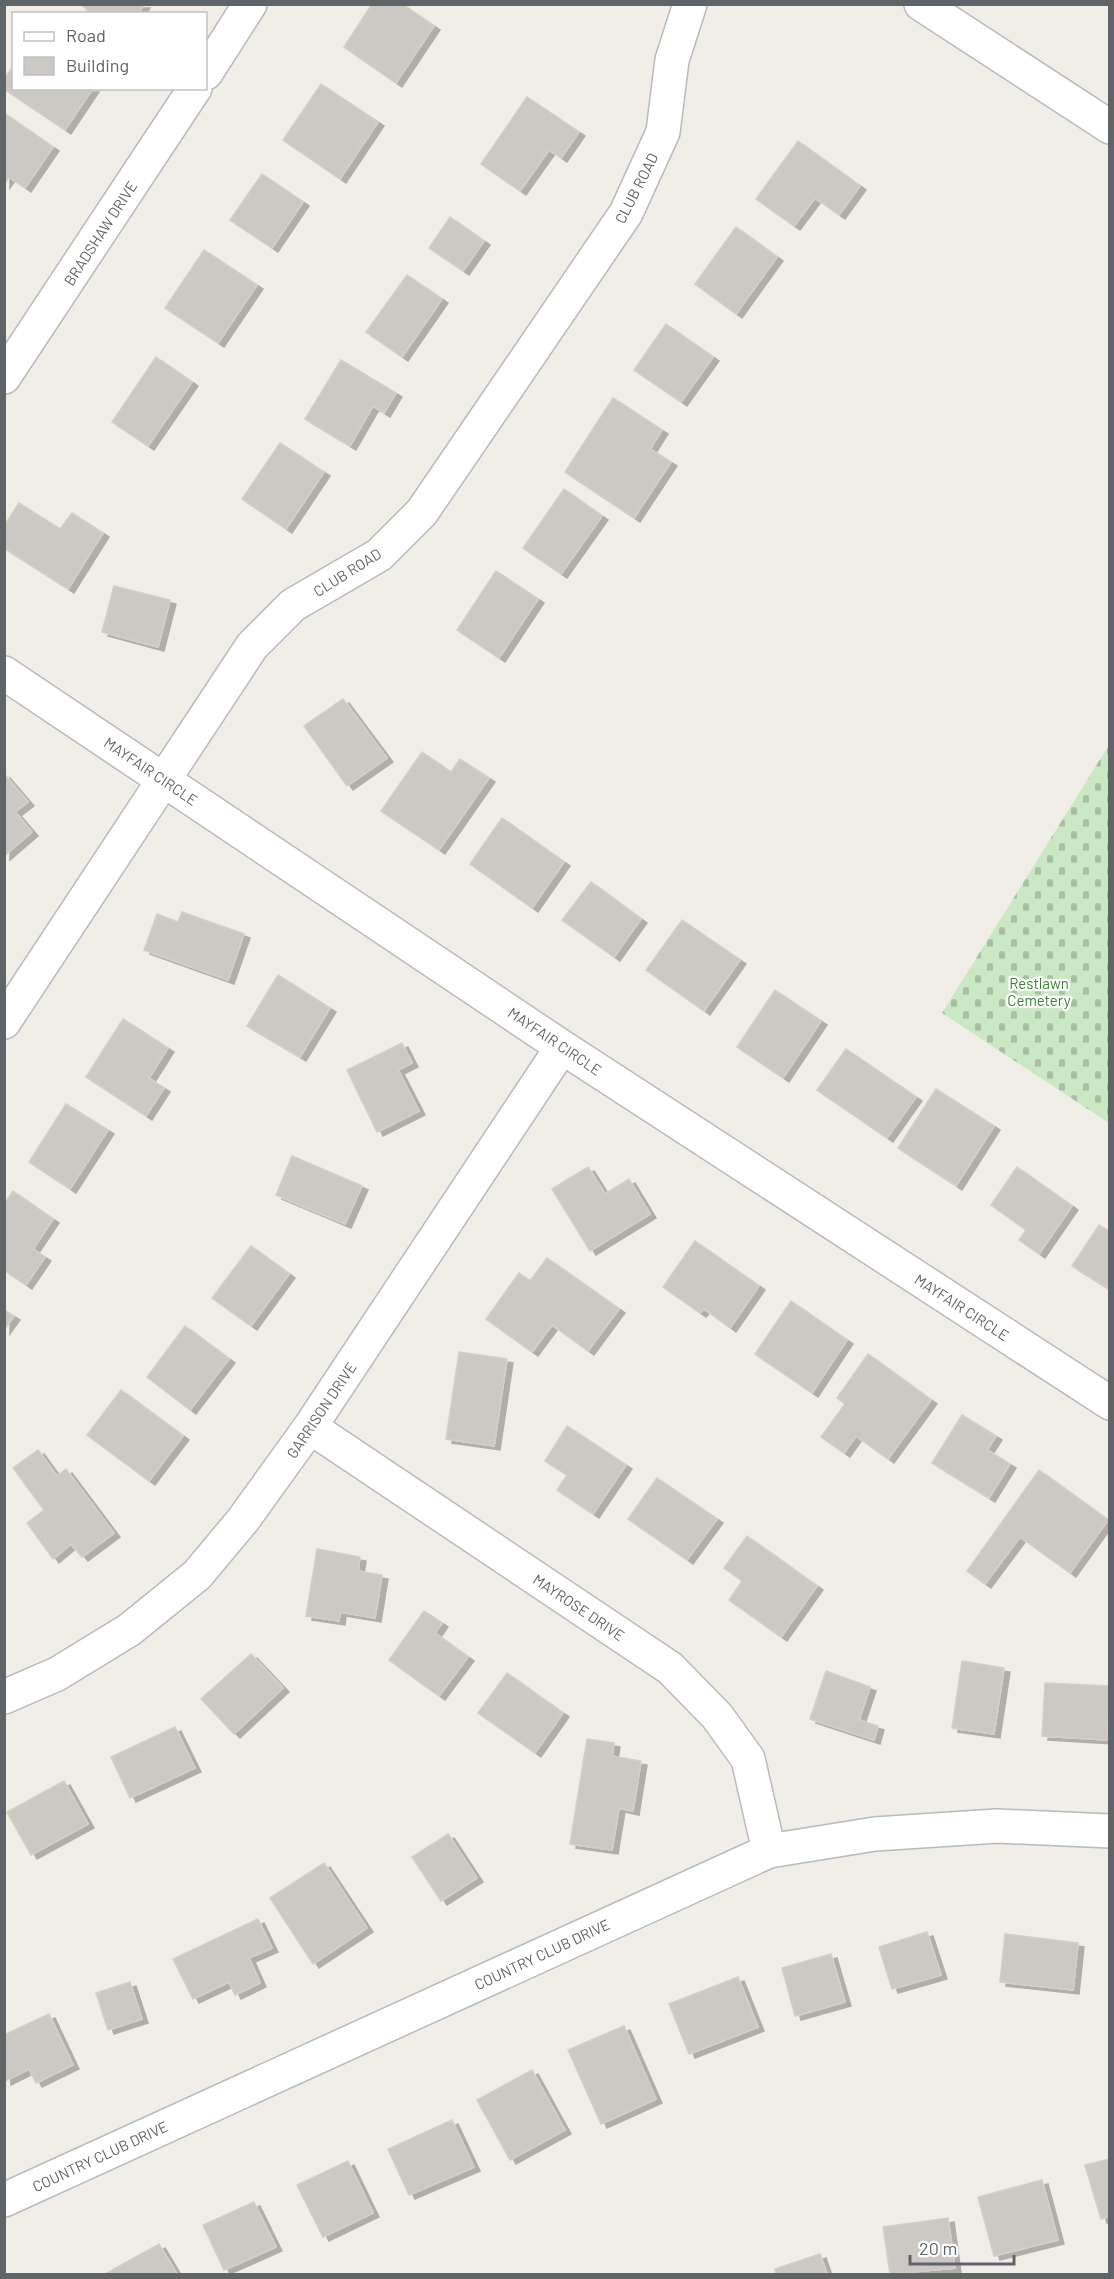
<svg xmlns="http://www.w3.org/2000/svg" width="1114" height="2279" viewBox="0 0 1114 2279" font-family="Barlow,sans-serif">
<defs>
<pattern id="cemetery-stones" width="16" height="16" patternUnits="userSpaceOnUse" patternTransform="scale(1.5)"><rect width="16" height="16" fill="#cae8c4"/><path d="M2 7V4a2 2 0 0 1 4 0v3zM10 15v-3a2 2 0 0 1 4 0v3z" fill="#a7c0a3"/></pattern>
<filter id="shadow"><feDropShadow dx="6" dy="4" stdDeviation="0" flood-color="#0004"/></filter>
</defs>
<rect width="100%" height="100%" fill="#f1ede7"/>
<path fill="url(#cemetery-stones)" d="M1109 745V1123L942 1013Z"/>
<path fill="#ccc8c3" stroke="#d6cec5" stroke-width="1.5" filter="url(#shadow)" d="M81 4H144L138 14H91Z
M372 4H402L434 26 396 83 344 47Z
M14 65V88H93L65 130 4 89V79Z
M321 84 378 122 340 179 283 140Z
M527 97 579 132 561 158 549 150 520 191 481 164Z
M4 113 53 147 25 188 9 177 4 184Z
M798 141 860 186 839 215 815 198 794 226 756 199Z
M262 174 303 202 272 248 230 220Z
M450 217 484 241 463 271 429 248Z
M736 227 777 257 736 314 695 284Z
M204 250 257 285 218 343 165 308Z
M407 275 442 299 402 357 366 332Z
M666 324 713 357 681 402 634 370Z
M156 357 192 382 148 446 112 422Z
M341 360 396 393 384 413 373 406 350 446 305 419Z
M613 398 662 430 650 449 671 462 634 518 565 472Z
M280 443 324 472 286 529 242 499Z
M564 489 602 516 561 574 523 548Z
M19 503 60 529 72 513 103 533 68 589 4 548V526Z
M496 571 538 599 499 658 457 630Z
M114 586 170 600 158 647 102 632Z
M343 699 387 758 347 786 304 726Z
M422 752 451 772 460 759 489 778 439 850 381 811Z
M4 774 28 802 15 812 32 832 4 856Z
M502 818 564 862 532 908 470 864Z
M591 882 641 919 614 957 562 920Z
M182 912 244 934 228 980 144 950 157 914 178 922Z
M682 920 740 960 704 1011 646 970Z
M278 975 330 1008 300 1057 247 1026Z
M775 990 821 1021 783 1078 737 1047Z
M123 1019 168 1048 149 1078 164 1088 146 1116 86 1077Z
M402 1043 412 1063 398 1070 419 1111 377 1132 347 1070Z
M846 1049 916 1097 887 1138 817 1090Z
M936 1089 994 1126 956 1186 898 1148Z
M66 1104 108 1130 70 1189 29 1162Z
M292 1156 362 1186 345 1224 276 1195Z
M588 1167 605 1194 629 1179 650 1214 590 1251 552 1189Z
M1017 1167 1072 1206 1039 1254 1019 1240 1026 1230 991 1205Z
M13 1191 53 1219 33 1249 45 1257 26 1285 4 1270V1204Z
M1099 1225 1110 1232V1290L1072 1266Z
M695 1241 759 1286 730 1328 704 1309 700 1313 663 1287Z
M251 1246 289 1274 251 1326 212 1298Z
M547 1258 619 1309 588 1351 552 1325 532 1352 486 1319 519 1273 530 1281Z
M791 1301 847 1340 812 1393 755 1354Z
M4 1310 14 1316 4 1330Z
M185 1326 229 1359 190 1410 147 1377Z
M459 1352 507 1359 494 1446 446 1439Z
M868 1354 931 1400 888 1459 856 1436 844 1453 821 1437 845 1404 837 1398Z
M121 1390 183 1436 149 1481 87 1435Z
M962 1415 996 1436 987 1450 1010 1464 989 1498 932 1463Z
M567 1426 626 1465 593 1514 557 1490 567 1475 545 1461Z
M38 1450 57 1476 66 1469 114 1533 82 1557 71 1544 53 1559 27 1523 44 1510 13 1468Z
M1039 1470 1108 1520 1070 1573 1020 1537 985 1584 967 1571Z
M657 1478 717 1519 687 1560 628 1519Z
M747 1536 817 1586 781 1637 729 1600 742 1581 724 1568Z
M317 1549 360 1557 358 1571 382 1575 375 1618 340 1612 339 1621 306 1616Z
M424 1611 442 1623 435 1633 468 1657 439 1696 389 1660Z
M251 1654 283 1688 234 1734 201 1699Z
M962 1661 1004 1668 994 1734 952 1728Z
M826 1671 870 1687 859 1720 878 1726 874 1740 810 1719Z
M507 1673 563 1713 535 1753 478 1713Z
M1045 1683 1110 1686 1107 1740 1042 1736Z
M175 1727 195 1768 130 1798 111 1757Z
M587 1739 614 1743 612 1756 641 1761 633 1811 619 1808 612 1850 570 1844Z
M64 1781 88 1824 31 1855 7 1812Z
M448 1834 477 1878 441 1901 412 1857Z
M324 1863 367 1928 313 1964 270 1898Z
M258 1919 272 1948 249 1958 260 1983 235 1995 229 1982 193 1999 173 1959Z
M927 1932 941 1975 892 1989 879 1947Z
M1005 1934 1078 1943 1073 1990 1000 1982Z
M831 1954 845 2002 795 2016 782 1968Z
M738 1977 758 2027 689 2054 669 2004Z
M130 1982 142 2019 108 2030 96 1993Z
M49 2014 73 2065 36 2083 29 2069 5 2081 4 2035Z
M624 2026 656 2099 601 2124 568 2050Z
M532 2070 565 2130 510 2160 477 2100Z
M452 2120 474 2167 409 2195 388 2149Z
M1110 2159V2216L1101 2219 1085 2165Z
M348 2161 373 2213 323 2237 297 2185Z
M1042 2180 1058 2240 994 2256 978 2197Z
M254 2202 276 2247 224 2270 203 2225Z
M948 2218 955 2268 890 2274 883 2227Z
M159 2244 177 2274H105Z
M820 2254 827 2274H776L775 2269Z"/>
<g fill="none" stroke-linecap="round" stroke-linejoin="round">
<defs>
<path id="street" d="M206 73 250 4
M4 377 195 88
M4 673 562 1047 1110 1403
M4 1022 252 646 293 605 379 555 422 512 626 213 663 132 672 60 690 4
M310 1427 670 1668 717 1716 748 1759 769 1851
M4 1697 57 1674 129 1630 197 1575 243 1520 310 1427 562 1047"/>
<path id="secondary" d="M921 4 1110 127
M4 2200 769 1851 875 1834 997 1826 1110 1831"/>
</defs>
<use href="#street" stroke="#b7babe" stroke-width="36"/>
<use href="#secondary" stroke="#b5bbbf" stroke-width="36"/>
<use href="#street" stroke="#fff" stroke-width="33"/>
<use href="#secondary" stroke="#fff" stroke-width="33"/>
</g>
<g text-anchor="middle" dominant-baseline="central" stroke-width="4.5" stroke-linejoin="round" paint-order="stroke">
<g font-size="15" fill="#5e6468" stroke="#fff">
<text transform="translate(636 188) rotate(-63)">CLUB ROAD</text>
<text transform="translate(100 233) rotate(-57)">BRADSHAW DRIVE</text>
<text transform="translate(347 572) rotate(-32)">CLUB ROAD</text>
<text transform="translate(151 771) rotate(34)">MAYFAIR CIRCLE</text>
<text transform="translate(555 1041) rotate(34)">MAYFAIR CIRCLE</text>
<text transform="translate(962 1307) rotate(33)">MAYFAIR CIRCLE</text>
<text transform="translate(321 1410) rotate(-56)">GARRISON DRIVE</text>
<text transform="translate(579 1607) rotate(34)">MAYROSE DRIVE</text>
<text transform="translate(542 1954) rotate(-25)">COUNTRY CLUB DRIVE</text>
<text transform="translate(100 2156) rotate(-25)">COUNTRY CLUB DRIVE</text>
</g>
<g font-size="15" fill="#3b8233" stroke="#fff">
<text x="1039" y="983">Restlawn<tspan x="1039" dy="17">Cemetery</tspan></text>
</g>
</g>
<rect width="1114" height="2279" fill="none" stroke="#5e6468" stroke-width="12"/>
<rect x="12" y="12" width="195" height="78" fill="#ffffff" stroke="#bfc1c3" stroke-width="1.5"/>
<rect x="24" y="32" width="30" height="9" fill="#ffffff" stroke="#bfc1c3" stroke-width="1.5"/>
<text x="66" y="42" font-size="18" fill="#5e6468">Road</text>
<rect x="24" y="57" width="30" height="18" fill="#ccc8c3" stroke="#bfc1c3" stroke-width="1.5"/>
<text x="66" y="72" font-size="18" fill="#5e6468">Building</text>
<path d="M910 2255v9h104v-9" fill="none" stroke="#5e6468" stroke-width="3"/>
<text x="919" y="2255" font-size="18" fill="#5e6468" stroke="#ffffff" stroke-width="4.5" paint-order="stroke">20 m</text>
</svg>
